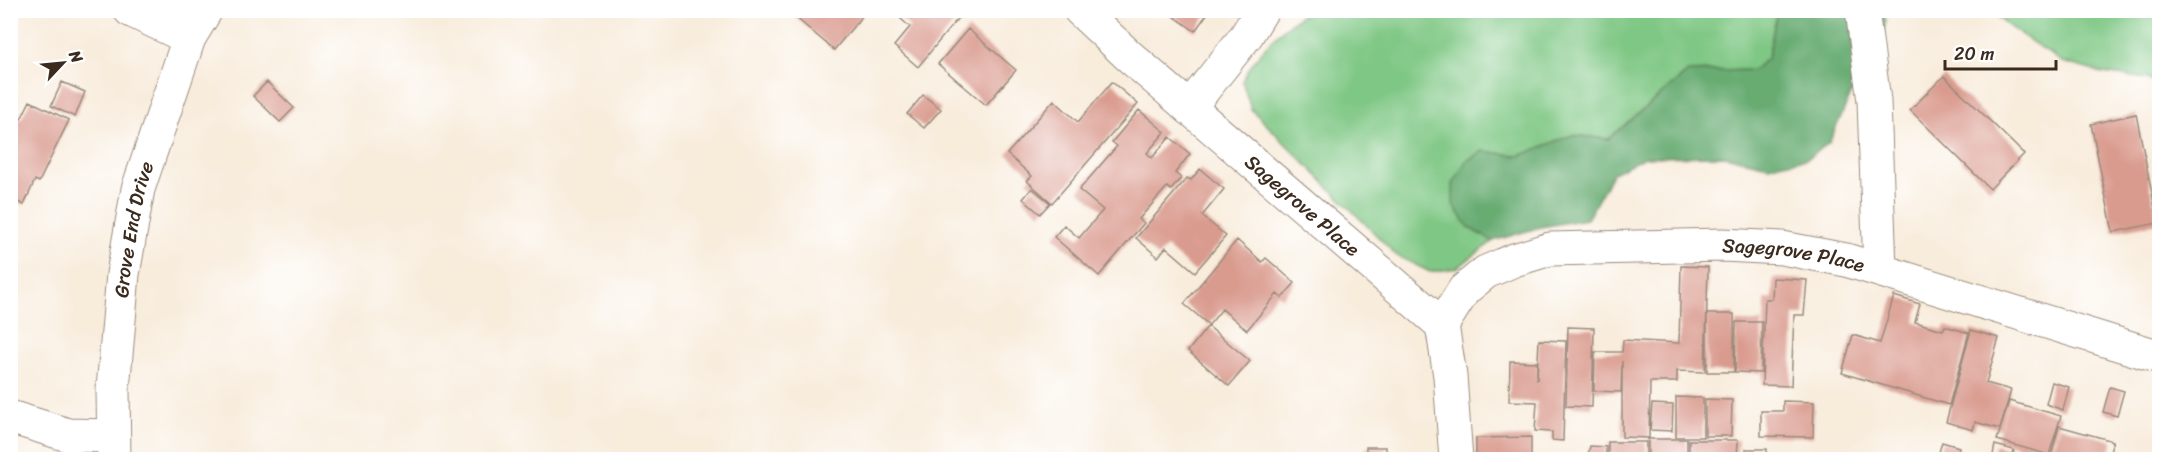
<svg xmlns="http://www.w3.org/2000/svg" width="2170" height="470" viewBox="0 0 2170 470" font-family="Sriracha,sans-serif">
<rect width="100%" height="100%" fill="#fff"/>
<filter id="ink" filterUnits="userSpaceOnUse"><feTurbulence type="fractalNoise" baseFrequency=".0167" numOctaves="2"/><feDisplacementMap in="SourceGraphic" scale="12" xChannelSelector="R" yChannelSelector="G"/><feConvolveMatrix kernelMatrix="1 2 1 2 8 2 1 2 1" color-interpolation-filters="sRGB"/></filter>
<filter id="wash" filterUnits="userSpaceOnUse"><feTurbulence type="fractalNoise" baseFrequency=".008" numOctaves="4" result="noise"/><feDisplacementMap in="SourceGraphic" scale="24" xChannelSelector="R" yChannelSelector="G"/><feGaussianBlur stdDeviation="1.35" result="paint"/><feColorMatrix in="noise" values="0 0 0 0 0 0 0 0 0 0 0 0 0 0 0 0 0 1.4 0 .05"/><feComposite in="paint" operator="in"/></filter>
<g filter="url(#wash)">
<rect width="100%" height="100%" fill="#f8ecdb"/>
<path fill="#7fc784" stroke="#5d7851" stroke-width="1.5" d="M1308 11H1777L1768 58 1753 70 1688 72 1608 139 1572 135 1519 156 1483 151 1469 228 1493 241 1457 268 1430 272 1397 256 1251 109 1242 81C1256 53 1282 27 1308 11Z
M1990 11H2159V88L2148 79 2102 73 2062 62 2011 28Z"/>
<path fill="#67ac72" stroke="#516b48" stroke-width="1.5" d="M1777 11H1883L1886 21 1879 47 1852 92 1829 143 1806 159 1768 166 1725 156 1645 157 1613 173 1587 219 1541 227 1493 241 1469 228 1453 204V184L1466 161 1483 151 1519 156 1572 135 1608 139 1688 72 1753 70 1768 58Z"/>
<g id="blocks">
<path fill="#da9b8f" d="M787 10H867L834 50Z
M891 10H962L963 12 918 67 894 46 910 27Z
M1170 10H1210L1195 31 1169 13Z
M968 29 1016 70 986 105 938 64Z
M1944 76 2024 154 1990 189 1910 110Z
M62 82 85 92 75 117 51 106Z
M267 82 294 108 280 122 253 96Z
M1112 82 1138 104 1052 203 1027 181 1032 176 1007 154 1054 100 1078 122Z
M10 95 18 99 11 113 21 119 30 101 69 120 39 182 35 180 24 205 10 198Z
M923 95 941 109 924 128 907 114Z
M1139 110 1165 132 1147 153 1152 158 1170 137 1190 154 1175 173 1181 178 1171 190 1167 187 1139 219 1144 223 1099 276 1054 237 1064 225 1079 238 1103 210 1079 190 1117 146 1112 142Z
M2136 114 2158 223 2113 232 2091 124Z
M1200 169 1224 189 1202 216 1226 236 1195 272 1166 247 1158 257 1136 238 1187 178 1191 180Z
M1032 188 1050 203 1040 214 1023 199Z
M1237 240 1262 262 1266 258 1295 283 1282 298 1277 294 1247 330 1222 309 1209 325 1184 304Z
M1681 266 1708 267 1705 372 1677 371V382H1650L1649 438 1622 437V361L1621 392 1594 391 1595 352H1622L1623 340 1679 343Z
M1773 278 1807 280 1804 315H1794L1791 386 1762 385 1765 299H1772Z
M1894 296 1920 304 1915 322 1943 330 1945 326 1969 333 1949 405 1842 373 1853 335 1880 343Z
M1707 314H1734V372H1707Z
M1736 322H1762L1761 373 1735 372Z
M1208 326 1250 361 1229 386 1188 351Z
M1568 327 1594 328 1592 407 1566 406Z
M1971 330 1999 338 1986 383 2011 390 2000 429 1975 422 1973 430 1946 422Z
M1539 340 1566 341 1563 441 1552 440V432L1535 431 1537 402 1509 401 1510 361 1537 362V380Z
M2052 382 2069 387 2063 410 2046 404Z
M2110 387 2124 391 2117 416 2103 412Z
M1676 397 1703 398V437H1676Z
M1705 399 1732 400 1731 436H1705Z
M1783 401 1814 402 1813 437 1761 436V411H1783Z
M2009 401 2061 416 2049 455 1997 440Z
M1652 404 1673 405 1672 431 1650 430Z
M2059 426 2113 441 2108 460H2050Z
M1531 437V460H1476V438Z
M1648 439H1687V460H1648Z
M1689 440H1738L1737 460H1689Z
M1608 442H1646V460H1608Z
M1942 442 1959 447 1955 460 1937 459Z
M1995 445 2014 450 2012 460H1992Z
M1590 446 1606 447V460H1587Z
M1366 447H1386V460H1366Z
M1746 449H1767V460H1746Z"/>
</g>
</g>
<g filter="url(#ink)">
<use href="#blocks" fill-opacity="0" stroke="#9a8b7c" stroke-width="1.5"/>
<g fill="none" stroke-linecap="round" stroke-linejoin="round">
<defs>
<g id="minor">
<path d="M130 10 189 38"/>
<path id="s1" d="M1080 10 1129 56 1442 325"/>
<path d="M1862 10 1874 101 1880 270"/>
<path d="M1189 108 1246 36 1262 10"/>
<path d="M10 417 68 435 112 436"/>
<path id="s2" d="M114 460 113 389 123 274 138 189 189 38 206 10"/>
<path id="s3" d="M1456 460 1450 376 1442 325 1464 290 1486 272 1514 260 1550 249 1723 245 1782 248 1846 260 2160 357"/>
</g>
</defs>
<use href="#minor" stroke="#9a8b7c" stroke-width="35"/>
<use href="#minor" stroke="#fff" stroke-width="33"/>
</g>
</g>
<g text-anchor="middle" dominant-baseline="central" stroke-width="5" stroke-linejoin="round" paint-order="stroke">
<g font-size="20" fill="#3b2a1e" stroke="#fff">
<text stroke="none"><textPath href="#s1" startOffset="296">Sagegrove Place</textPath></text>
<text stroke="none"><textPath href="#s2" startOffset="232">Grove End Drive</textPath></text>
<text stroke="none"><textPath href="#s3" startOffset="518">Sagegrove Place</textPath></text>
</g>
</g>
<rect width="2170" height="470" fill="none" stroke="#fff" stroke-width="36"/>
<g transform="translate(63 63) rotate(64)" stroke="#ffffff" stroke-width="4.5" paint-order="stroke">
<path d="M0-4.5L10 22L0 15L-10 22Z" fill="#3b2a1e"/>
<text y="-9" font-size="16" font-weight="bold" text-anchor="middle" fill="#3b2a1e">N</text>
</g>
<path d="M1945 60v9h111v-9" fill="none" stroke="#3b2a1e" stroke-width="3"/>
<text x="1954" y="60" font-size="18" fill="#3b2a1e" stroke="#ffffff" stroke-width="4.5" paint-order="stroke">20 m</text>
</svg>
